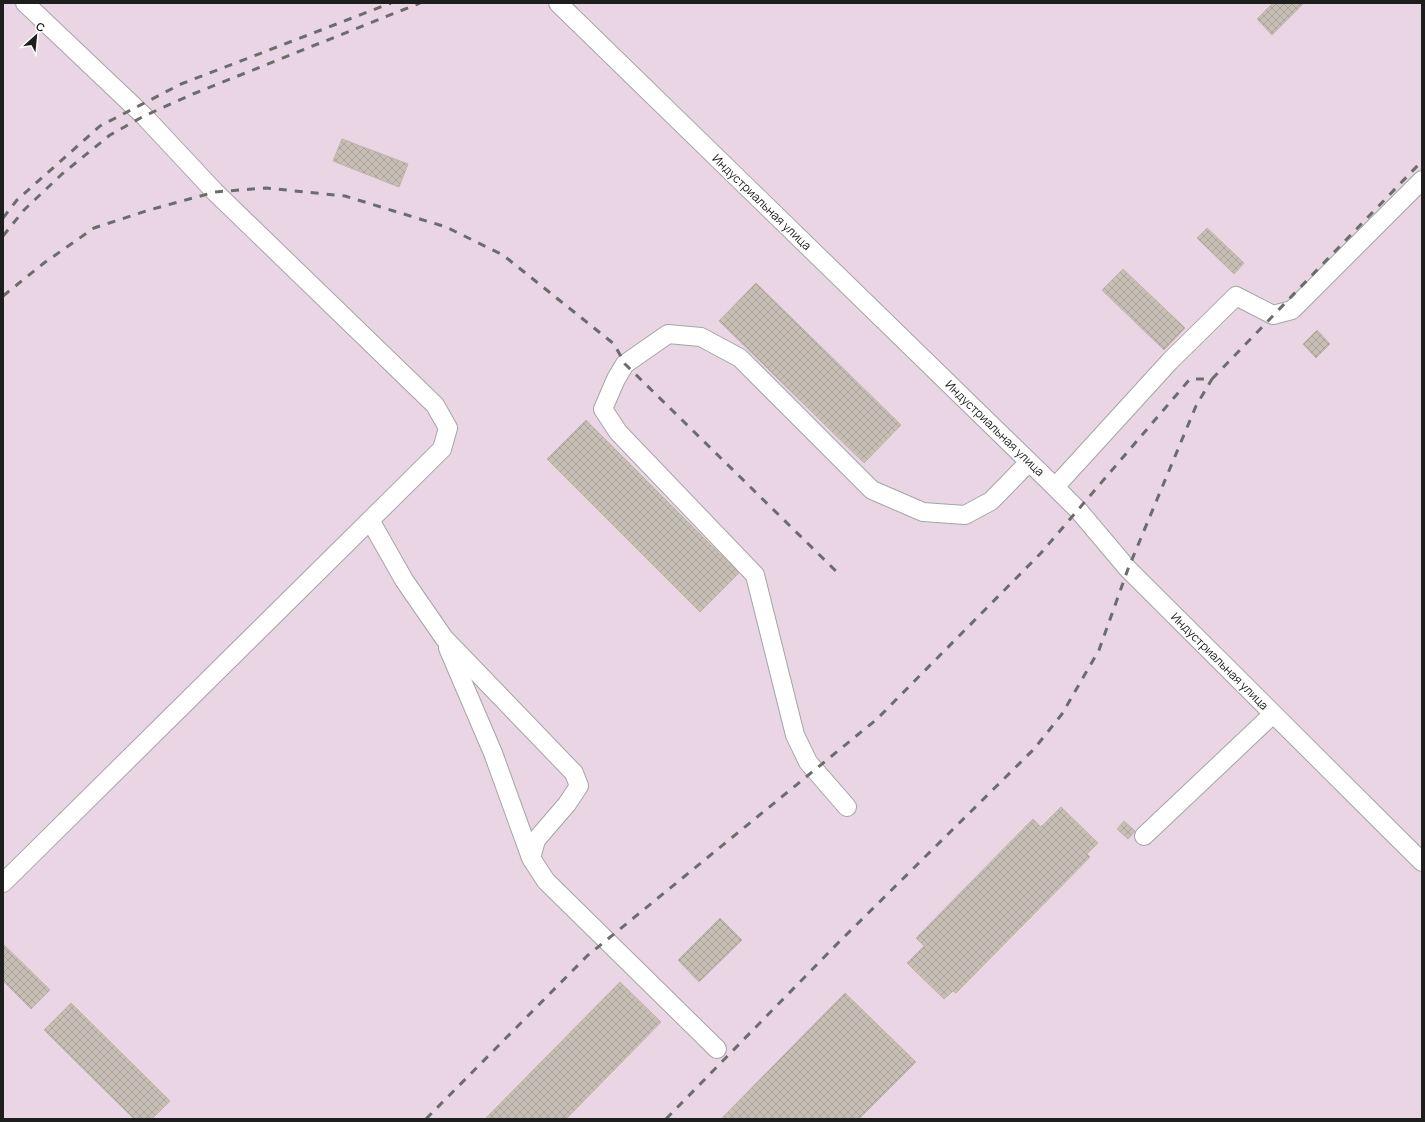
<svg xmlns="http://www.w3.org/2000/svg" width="1425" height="1122" viewBox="0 0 1425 1122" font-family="Manrope,sans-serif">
<defs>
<pattern id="building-cross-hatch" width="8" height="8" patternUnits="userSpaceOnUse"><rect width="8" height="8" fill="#c7beb6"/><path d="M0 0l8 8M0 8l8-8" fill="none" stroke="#aaa39c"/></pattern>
</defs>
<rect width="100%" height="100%" fill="#efece3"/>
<path fill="#e9d5e4" d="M3 3H1422V1119H3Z"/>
<path fill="url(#building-cross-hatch)" stroke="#c1b3a5" d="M1273 3H1304L1272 35 1257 19Z
M342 139 408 164 399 187 333 161Z
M1207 228 1244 263 1234 274 1197 238Z
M1123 269 1185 328 1164 350 1102 290Z
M756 283 901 425 864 463 719 321Z
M1317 330 1330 344 1316 358 1303 344Z
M586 420 739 573 700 612 547 459Z
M1061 807 1098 843 1087 854 1090 857 956 993 953 991 944 999 907 963 924 946 916 938 1033 819 1041 827Z
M1124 821 1135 831 1128 839 1117 829Z
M720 918 742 940 699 982 678 960Z
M3 944 50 990 31 1009 3 981Z
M620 982 661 1022 566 1119H485Z
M845 993 916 1062 859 1119H721Z
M71 1003 170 1101 152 1119H134L44 1030Z"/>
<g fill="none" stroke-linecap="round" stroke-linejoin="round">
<defs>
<path id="minor" d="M558 3 1055 487 1079 511 1128 569 1422 862
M1055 487 1170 361 1236 296 1273 315 1292 310 1422 180
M370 520 404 580 444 638 574 773 579 786 567 804 536 840 531 858 546 881 717 1049
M448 648 493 753 531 858
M847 807 808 762 795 735 755 575 618 432 603 409 616 379 625 364 668 334 701 337 740 358 872 490 923 512 965 515 991 501 1029 462
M1144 836 1273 714
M3 883 442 449 448 428 435 405 215 192 144 116 25 3"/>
</defs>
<use href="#minor" stroke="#a5a5a5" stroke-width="20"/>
<use href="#minor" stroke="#fff" stroke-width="18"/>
<path stroke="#6c6c6c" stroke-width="3" stroke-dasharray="8 8" stroke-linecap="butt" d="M3 218 17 200 100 126 181 84 391 3
M3 236 24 210 62 174 110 135 144 116 193 94 420 3
M3 296 44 263 94 228 149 210 215 192 266 188 345 196 446 227 503 255 614 344 625 364 841 576
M426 1119 587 956 877 719 1041 553 1190 379H1212L1422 161
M666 1119 837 944 1034 749 1062 714 1099 650 1128 569 1196 406 1212 379"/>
</g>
<g text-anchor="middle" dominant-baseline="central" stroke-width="3" stroke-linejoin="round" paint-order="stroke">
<g font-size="12" fill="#1e1e1e" stroke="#fff">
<text transform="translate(762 202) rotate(44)">Индустриальная улица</text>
<text transform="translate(995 428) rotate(44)">Индустриальная улица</text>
<text transform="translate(1220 661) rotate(45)">Индустриальная улица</text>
</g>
</g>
<rect width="1425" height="1122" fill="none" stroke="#1e1e1e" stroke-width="8"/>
<g transform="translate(36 36) rotate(27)" stroke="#ffffff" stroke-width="3" paint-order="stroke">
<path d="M0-3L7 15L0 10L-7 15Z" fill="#1e1e1e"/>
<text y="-6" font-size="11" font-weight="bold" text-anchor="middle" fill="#1e1e1e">С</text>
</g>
</svg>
